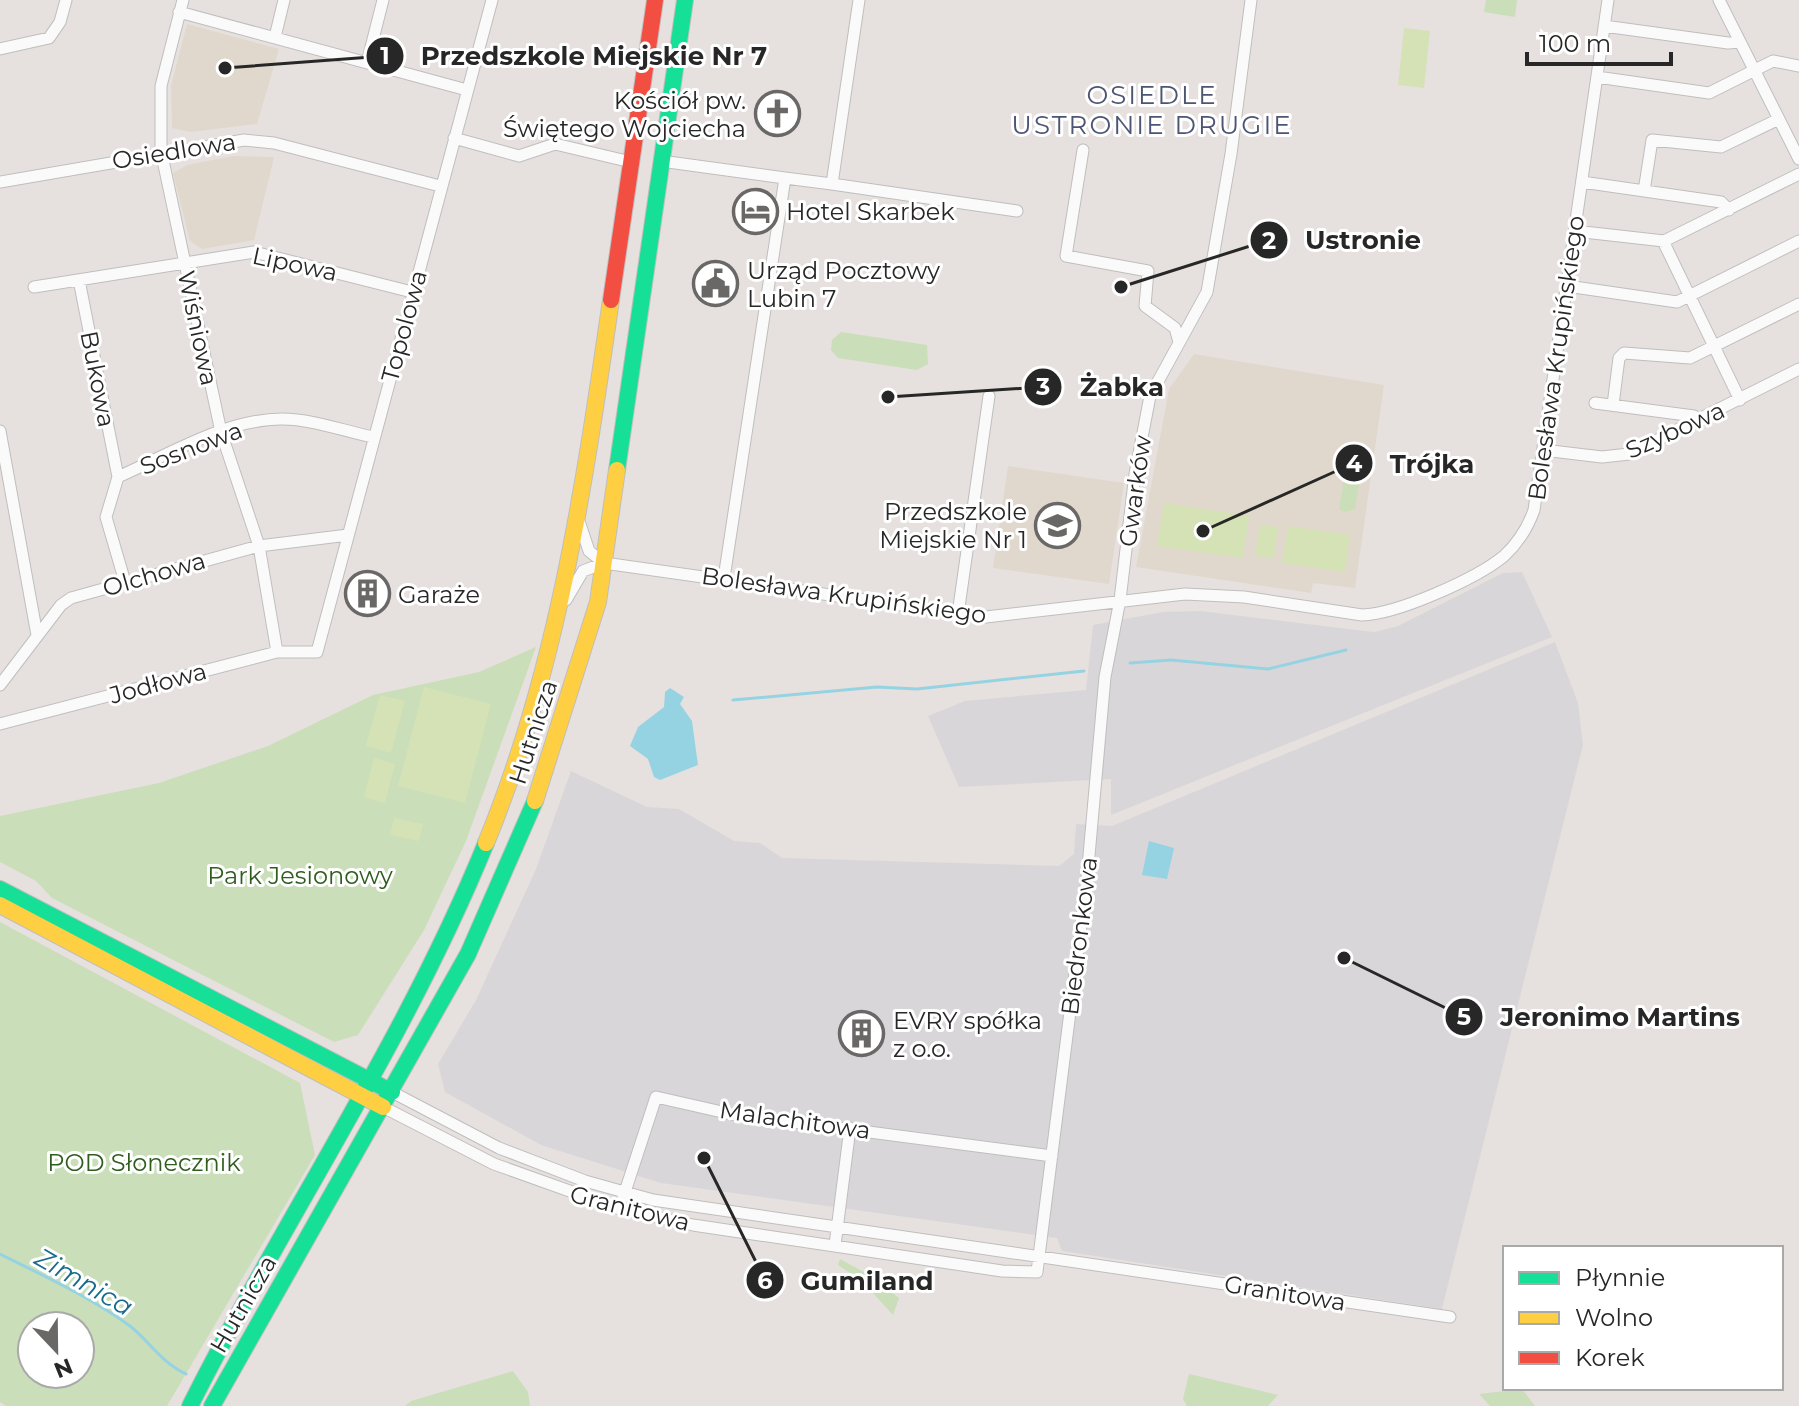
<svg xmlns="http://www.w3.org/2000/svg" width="1799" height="1406" viewBox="0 0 1799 1406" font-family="Montserrat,sans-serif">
<rect width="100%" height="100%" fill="#e6e1de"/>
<path fill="#d9d6d9" d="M1522 572 1552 637 1111 815V779L959 787 928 716 965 701 1086 690 1093 625 1163 612 1200 611 1374 632 1398 626 1503 573Z
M1555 642 1578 703 1583 745 1442 1309 1062 1251 1057 1238 661 1183 541 1145 445 1092 438 1064 476 1000 536 869 571 771 647 807 679 809 734 841 760 843 782 858 1059 866 1074 854 1076 824 1112 826Z"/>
<path fill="#e0d8cc" d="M187 24 279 49 257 124 191 132 172 128 171 86Z
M233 156 274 157 254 240 202 249 190 241 173 173 187 165Z
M1194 354 1384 385 1355 588 1313 583 1311 593 1136 567 1169 389Z
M1008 466 1124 483 1109 584 993 568Z"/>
<path fill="#cadeb9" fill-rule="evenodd" d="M1486 0H1517L1515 17 1484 12Z
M841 332 927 345 928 364 917 370 838 358 831 350 832 340Z
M1352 477 1359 482 1355 509 1345 512 1339 509 1344 480Z
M536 647 466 841 424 930 358 1035 334 1042 52 898 36 881 0 862V816L159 783 268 746 373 695 479 672Z
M0 922 300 1083 315 1155 167 1406H6L0 1402ZM32 1326H80V1374H32Z
M840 1259 873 1277 899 1298 893 1315 862 1281 838 1265Z
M513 1371 528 1392 530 1406H405L411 1401Z
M1189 1374 1278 1395 1268 1406H1187L1183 1399Z
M1522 1389 1535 1406H1490L1479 1394Z"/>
<path fill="#d5e2b6" d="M1404 28 1430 31 1424 88 1398 85Z
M1164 503 1249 516 1243 558 1157 546Z
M1260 525 1278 527 1274 558 1255 556Z
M1288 526 1350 535 1345 572 1282 563Z
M424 687 491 704 465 803 398 786Z
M380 695 405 701 391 753 366 746Z
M374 758 395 764 385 803 364 797Z
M394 818 423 824 419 841 390 835Z"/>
<path fill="#96d3e2" d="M670 688 684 697 680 704 692 721 698 765 660 780 654 777 648 759 630 746 638 727 664 707 665 692Z
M1149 841 1174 848 1167 879 1142 875Z"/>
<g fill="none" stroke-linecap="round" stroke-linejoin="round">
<path stroke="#96d3e2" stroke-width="3" d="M1130 663 1171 660 1268 669 1346 650
M733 700 877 687 917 689 1084 671
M0 1254C44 1276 90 1297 130 1326 150 1342 162 1363 186 1374"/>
<defs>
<path id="street" d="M183 0 161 86V151L221 432 259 546 277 652
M1719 0 1799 159
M179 12 467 90
M1604 26 1728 43 1740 42
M275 37 284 0
M0 49 49 38 60 22 66 0
M367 63 383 0
M1597 77 1709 93 1773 61 1799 66
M454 138 519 156 555 144 631 162
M1083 150 1066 256 1148 271 1145 306 1175 328 1179 342
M661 161 785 178
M0 182 244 140 274 143 440 186
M1582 182 1721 202 1729 210
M832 184 1017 211
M1644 191 1652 140 1721 147 1779 119
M1575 231 1664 241 1799 174
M1663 241 1740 400
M79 280 118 477
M1567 286 1677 302 1799 241
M34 287 254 252 412 292
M1595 403 1694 416 1700 421
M1613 405 1619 358 1624 353 1690 358 1799 304
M0 431 37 635
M1543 450 1602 457 1629 454 1799 369
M580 524 589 551 604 563
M724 578 785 178 832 184 859 0
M125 582 106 517 118 477C168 455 226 419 282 419 312 419 344 431 373 437
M566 600 583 571 604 563 986 617 1185 594 1244 597 1362 615C1397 614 1476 579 1504 556 1518 543 1528 527 1534 510L1608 0
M958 614 989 396
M0 685 61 605 71 598 259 546 348 535
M0 724 277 652H317L492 0
M392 1092 499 1148 585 1181 653 1200 1450 1317
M383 1107 494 1164 620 1209 693 1225 1002 1271 1037 1272 1087 878 1105 677 1120 600 1135 474 1150 396 1207 292 1231 154 1251 0
M623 1198 656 1097 731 1114 1052 1156
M835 1245 850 1128"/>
<path id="fast" d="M617 470 685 0
M0 889 392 1092
M190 1406C285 1217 406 1040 486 843
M212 1406 468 954 535 801"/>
<path id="slow" d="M535 801 598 602 617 470
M486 843C558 668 584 486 611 300
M0 905 383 1107"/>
<path id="jam" d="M611 300 655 0"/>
</defs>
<use href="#street" stroke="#bfbebf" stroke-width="13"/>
<use href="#fast" stroke="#bfbebf" stroke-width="18"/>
<use href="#slow" stroke="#bfbebf" stroke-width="18"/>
<use href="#jam" stroke="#bfbebf" stroke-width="18"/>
<use href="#street" stroke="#fbfafa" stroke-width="11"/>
<use href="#fast" stroke="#16e098" stroke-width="16"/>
<use href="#slow" stroke="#ffcf43" stroke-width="16"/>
<use href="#jam" stroke="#f24e42" stroke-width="16"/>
</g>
<defs>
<symbol id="church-ring" viewBox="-11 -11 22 22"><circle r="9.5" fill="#fff" stroke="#6a6867" stroke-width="1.5"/><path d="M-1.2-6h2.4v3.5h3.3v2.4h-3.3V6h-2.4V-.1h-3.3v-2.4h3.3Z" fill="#6a6867"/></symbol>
<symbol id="hotel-ring" viewBox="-11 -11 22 22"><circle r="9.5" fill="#fff" stroke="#6a6867" stroke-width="1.5"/><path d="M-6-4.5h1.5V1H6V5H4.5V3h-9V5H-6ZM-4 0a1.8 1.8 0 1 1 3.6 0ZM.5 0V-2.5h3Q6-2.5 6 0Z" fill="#6a6867"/></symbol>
<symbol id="civic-ring" viewBox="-11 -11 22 22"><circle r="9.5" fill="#fff" stroke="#6a6867" stroke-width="1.5"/><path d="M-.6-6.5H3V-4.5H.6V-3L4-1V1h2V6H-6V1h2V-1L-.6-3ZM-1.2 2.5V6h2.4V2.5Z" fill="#6a6867"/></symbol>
<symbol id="school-ring" viewBox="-11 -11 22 22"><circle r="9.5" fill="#fff" stroke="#6a6867" stroke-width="1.5"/><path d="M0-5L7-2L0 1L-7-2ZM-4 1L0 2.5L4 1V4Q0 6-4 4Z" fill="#6a6867"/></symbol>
<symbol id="building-ring" viewBox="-11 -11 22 22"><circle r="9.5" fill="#fff" stroke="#6a6867" stroke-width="1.5"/><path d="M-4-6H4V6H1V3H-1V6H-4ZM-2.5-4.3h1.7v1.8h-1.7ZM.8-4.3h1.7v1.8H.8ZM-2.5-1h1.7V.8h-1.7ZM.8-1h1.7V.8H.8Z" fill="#6a6867"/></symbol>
</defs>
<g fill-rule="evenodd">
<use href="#church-ring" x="752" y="88" width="51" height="51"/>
<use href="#hotel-ring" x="730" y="186" width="51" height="51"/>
<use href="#civic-ring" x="690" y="258" width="51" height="51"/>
<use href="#school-ring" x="1032" y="500" width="51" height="51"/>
<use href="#building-ring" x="342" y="568" width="51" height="51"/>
<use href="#building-ring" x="836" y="1008" width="51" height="51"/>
</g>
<g text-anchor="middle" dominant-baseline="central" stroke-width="6" stroke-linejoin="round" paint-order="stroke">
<g font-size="24" fill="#272727" stroke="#fff" text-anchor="start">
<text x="746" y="100" text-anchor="end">Kościół pw.<tspan x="746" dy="28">Świętego Wojciecha</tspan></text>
<text x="786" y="211">Hotel Skarbek</text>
<text x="747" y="270">Urząd Pocztowy<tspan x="747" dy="28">Lubin 7</tspan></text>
<text x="1027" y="511" text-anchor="end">Przedszkole<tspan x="1027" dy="28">Miejskie Nr 1</tspan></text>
<text x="398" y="594">Garaże</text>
<text x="893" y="1020">EVRY spółka<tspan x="893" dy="28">z o.o.</tspan></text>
</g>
<g font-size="24" fill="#272727" stroke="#fff">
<text transform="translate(174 151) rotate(-9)">Osiedlowa</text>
<text transform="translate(295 264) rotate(12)">Lipowa</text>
<text transform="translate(404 326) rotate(-75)">Topolowa</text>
<text transform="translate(198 328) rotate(78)">Wiśniowa</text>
<text transform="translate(1556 358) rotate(-82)">Bolesława Krupińskiego</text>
<text transform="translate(98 379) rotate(79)">Bukowa</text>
<text transform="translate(1675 430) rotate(-24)">Szybowa</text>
<text transform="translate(191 448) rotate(-21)">Sosnowa</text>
<text transform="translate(1135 491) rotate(-82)">Gwarków</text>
<text transform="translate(154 574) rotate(-16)">Olchowa</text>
<text transform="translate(844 595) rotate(8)">Bolesława Krupińskiego</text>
<text transform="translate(158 683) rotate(-15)">Jodłowa</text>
<text transform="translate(533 732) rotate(-72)">Hutnicza</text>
<text transform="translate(1079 936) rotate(-83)">Biedronkowa</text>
<text transform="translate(795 1120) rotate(8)">Malachitowa</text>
<text transform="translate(630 1208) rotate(14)">Granitowa</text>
<text transform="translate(1285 1293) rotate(9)">Granitowa</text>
<text transform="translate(243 1304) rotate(-60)">Hutnicza</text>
</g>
<g font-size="24" fill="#2f5d1e" stroke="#fff">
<text x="300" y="875">Park Jesionowy</text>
<text x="144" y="1162">POD Słonecznik</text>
</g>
<g font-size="26" letter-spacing="2" fill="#4c5574" stroke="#fff">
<text x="1152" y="95">OSIEDLE<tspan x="1152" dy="30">USTRONIE DRUGIE</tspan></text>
</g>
<g font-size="26" font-style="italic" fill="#176a8c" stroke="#fff">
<text transform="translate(84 1282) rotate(30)">Zimnica</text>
</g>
</g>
<path fill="none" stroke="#272727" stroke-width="3" d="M225 68L385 56M1121 287L1269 240M888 397L1043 387M1203 531L1354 463M1344 958L1464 1017M704 1158L765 1280"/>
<g fill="#272727" stroke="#fff" stroke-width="3">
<circle cx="225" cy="68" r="8"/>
<circle cx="1121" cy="287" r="8"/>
<circle cx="888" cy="397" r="8"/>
<circle cx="1203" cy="531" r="8"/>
<circle cx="1344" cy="958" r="8"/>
<circle cx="704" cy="1158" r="8"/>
<circle cx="385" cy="56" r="20"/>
<circle cx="1269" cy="240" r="20"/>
<circle cx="1043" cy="387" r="20"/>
<circle cx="1354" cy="463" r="20"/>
<circle cx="1464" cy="1017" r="20"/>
<circle cx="765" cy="1280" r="20"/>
</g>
<g font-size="24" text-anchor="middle" font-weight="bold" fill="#fff">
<text x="385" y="64">1</text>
<text x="1269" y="249">2</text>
<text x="1043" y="395">3</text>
<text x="1354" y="472">4</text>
<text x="1464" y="1025">5</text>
<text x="765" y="1289">6</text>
</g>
<g font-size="26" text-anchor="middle" font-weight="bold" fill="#272727" stroke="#fff" stroke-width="6" stroke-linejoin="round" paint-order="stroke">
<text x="594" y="65">Przedszkole Miejskie Nr 7</text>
<text x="1363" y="249">Ustronie</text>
<text x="1122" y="396">Żabka</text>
<text x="1432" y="473">Trójka</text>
<text x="1620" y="1026">Jeronimo Martins</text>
<text x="867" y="1290">Gumiland</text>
</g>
<rect x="1503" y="1246" width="280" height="144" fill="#ffffff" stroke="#a9a9a9" stroke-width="2"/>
<rect x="1519" y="1272" width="40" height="12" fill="#16e098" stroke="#a9a9a9" stroke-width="2"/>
<text x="1575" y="1286" font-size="24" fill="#272727">Płynnie</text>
<rect x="1519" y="1312" width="40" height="12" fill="#ffcf43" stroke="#a9a9a9" stroke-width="2"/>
<text x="1575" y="1326" font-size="24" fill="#272727">Wolno</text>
<rect x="1519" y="1352" width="40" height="12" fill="#f24e42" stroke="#a9a9a9" stroke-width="2"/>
<text x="1575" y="1366" font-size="24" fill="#272727">Korek</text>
<g transform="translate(56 1350) rotate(158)"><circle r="38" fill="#ffffff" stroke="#a9a9a9" stroke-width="2"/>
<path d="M0-6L14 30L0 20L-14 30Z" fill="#6a6867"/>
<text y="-12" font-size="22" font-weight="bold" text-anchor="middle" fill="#272727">N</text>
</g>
<path d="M1527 52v12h144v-12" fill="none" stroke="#272727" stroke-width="4"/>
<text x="1539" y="52" font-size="24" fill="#272727" stroke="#ffffff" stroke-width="6" paint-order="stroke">100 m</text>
</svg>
